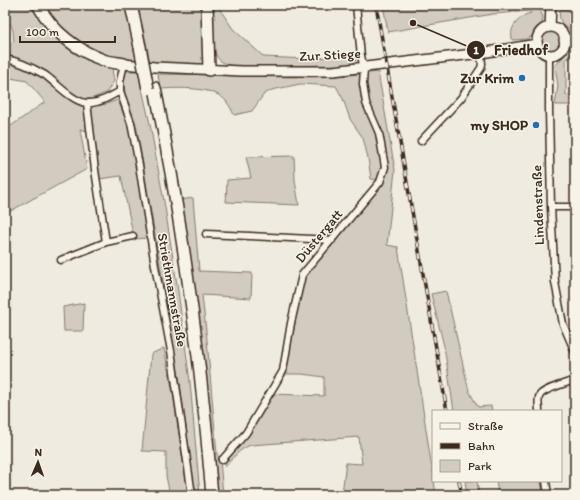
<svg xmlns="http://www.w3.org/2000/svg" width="580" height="500" viewBox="0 0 580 500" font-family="Itim,sans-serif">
<rect width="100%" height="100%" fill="#efebe0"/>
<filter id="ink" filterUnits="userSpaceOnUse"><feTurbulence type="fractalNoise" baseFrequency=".025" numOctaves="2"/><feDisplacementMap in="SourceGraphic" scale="8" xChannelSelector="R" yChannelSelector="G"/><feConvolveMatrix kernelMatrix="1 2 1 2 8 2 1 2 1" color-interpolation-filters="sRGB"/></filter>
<g filter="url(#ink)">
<path fill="#d1cbc0" stroke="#867a6f" d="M5 5H32L45 25 59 41 75 52 87 59 112 69 114 81 106 93 90 99 78 98 43 72V74L75 103 93 106 106 104 118 100 130 131 148 238 134 239 121 176 99 179 93 133 80 129 87 169 5 214V124L8 128 45 102 27 81 5 77V44L14 42 13 30 5 12Z
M38 5H131L144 67 90 54Z
M138 5H207L209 70 151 67Z
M211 5H217L233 29 264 57 308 59 358 54C357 59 355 62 351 65L232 66C227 64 221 63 218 58 210 49 211 18 211 5Z
M383 5H538L543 17 542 23 535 29 532 36 527 39 512 40C512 38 511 33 512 30 514 23 523 14 531 13L530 11 493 14 388 32Z
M560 9 575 11V30L573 31C562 26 558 22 560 9Z
M541 41a10 10 0 1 1 20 0a10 10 0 1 1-20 0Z
M575 47V50L572 51 573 55H570V58L566 59V95H569L571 97V100H575V105H555L558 86 555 66 571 48Z
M126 71H138L150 124 165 207 178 291 190 382 200 495H195L180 383 136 124 125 93 124 82Z
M378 72 395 170 387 245 398 247 433 475V481H434L436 495H335L342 493 346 463 362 464 359 437 251 445C240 448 232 459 225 467L224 463 226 459 247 434 273 394 324 396V377L302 374H286L292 337 304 279 307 273 335 242 382 185 384 180 371 179 368 158 363 138 350 119 343 99 336 86 300 84 272 90 264 94 252 111 234 115C232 110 229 105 226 101 214 86 178 88 160 89L158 74C207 74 256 77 305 77 330 77 354 75 378 72Z
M294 156 295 180 299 205 226 202 227 180 251 178 246 157Z
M193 198 199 271 252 273 251 298 202 295 207 340 217 454 220 460 223 495H215L180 200Z
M446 291 469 391 478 407 491 406 492 411H454L444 346 431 294Z
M84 303 83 331H64L63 307Z
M164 348 173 393 188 495H169V490L166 476V452L142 451 151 354Z
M465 481H477L479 495H467Z
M496 481H541L543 495H503L498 494Z"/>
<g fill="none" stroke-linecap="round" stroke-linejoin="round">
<defs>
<path id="street" d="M549 55V110L551 207 555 282 563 324 575 352
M5 59C19 61 33 68 45 75 56 83 72 101 86 103 98 104 110 97 120 91
M124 64 120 81V91L131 123 139 165 155 266 171 351 192 495
M87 103 95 170 106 242
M421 141 461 98 481 68 482 64 481 53
M551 207H575
M206 234 332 240
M61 260 106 242 133 236
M539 411C539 406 537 399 540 395 544 389 567 383 575 380
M222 460 246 433 283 371 291 323 302 275 380 182 385 167 379 133 366 103 363 84 364 68 361 56 356 5
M546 481 548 495"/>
<path id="secondary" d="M550 27 551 5
M537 41a14 14 0 1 1 28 0a14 14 0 1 1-28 0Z
M564 40 575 39
M124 64 155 67 242 71H333L481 53 537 44"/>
<path id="highway" d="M38 5C52 31 77 51 106 61 111 62 118 63 124 64
M131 5 140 47
M207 5 209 70
M155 88C182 222 201 358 212 495"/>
</defs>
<use href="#street" stroke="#3b2a1e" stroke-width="9"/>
<use href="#secondary" stroke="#3b2a1e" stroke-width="12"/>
<use href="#highway" stroke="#3b2a1e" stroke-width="14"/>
<use href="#street" stroke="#f7f3e8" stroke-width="6"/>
<use href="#secondary" stroke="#f7f3e8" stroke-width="9"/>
<use href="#highway" stroke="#f7f3e8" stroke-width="11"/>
<defs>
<path id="rail" d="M376 5 447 411
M459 481 462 495"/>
</defs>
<use href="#rail" stroke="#3b2a1e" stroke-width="3.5"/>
<use href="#rail" stroke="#f7f3e8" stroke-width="2" stroke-dasharray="6" stroke-linecap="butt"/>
<defs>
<path id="highway-bridge" d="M140 47 148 89"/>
</defs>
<use href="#highway-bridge" stroke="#3b2a1e" stroke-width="14" stroke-linecap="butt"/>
<use href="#highway-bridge" stroke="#f7f3e8" stroke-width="11"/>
</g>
</g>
<g fill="#1f6fb2" stroke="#f7f3e8" stroke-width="1.5">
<circle cx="522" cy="78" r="4"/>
<circle cx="536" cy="125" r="4"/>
</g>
<g text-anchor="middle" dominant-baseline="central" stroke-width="3" stroke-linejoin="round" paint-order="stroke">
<g font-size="14" fill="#3b2a1e" stroke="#f7f3e8">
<text transform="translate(330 55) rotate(-3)">Zur Stiege</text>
<text transform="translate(538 205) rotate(-92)">Lindenstraße</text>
<text transform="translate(319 236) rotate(-50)">Düstergatt</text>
<text transform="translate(172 290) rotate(80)">Striethmannstraße</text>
</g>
<g font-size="14" font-weight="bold" fill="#3b2a1e" stroke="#f7f3e8" text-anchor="end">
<text x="514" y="78">Zur Krim</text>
<text x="528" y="125">my SHOP</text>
</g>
</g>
<path fill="none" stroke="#3b2a1e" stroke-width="1.5" d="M413 23L476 50"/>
<g fill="#3b2a1e" stroke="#f7f3e8" stroke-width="1.5">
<circle cx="413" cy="23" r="4"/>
<circle cx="476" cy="50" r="10"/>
</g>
<g font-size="12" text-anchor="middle" font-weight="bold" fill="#fff">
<text x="476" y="54">1</text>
</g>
<g font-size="15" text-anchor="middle" font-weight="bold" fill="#3b2a1e" stroke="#f7f3e8" stroke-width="3" stroke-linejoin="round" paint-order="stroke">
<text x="521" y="55">Friedhof</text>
</g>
<rect width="580" height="500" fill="none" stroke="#f7f3e8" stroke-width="20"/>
<rect x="10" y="10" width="560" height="480" fill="none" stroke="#3b2a1e" stroke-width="1.5" filter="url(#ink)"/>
<rect x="432" y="410" width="130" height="72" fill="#f7f3e8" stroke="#aca397"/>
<rect x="440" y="423" width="20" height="6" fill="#f7f3e8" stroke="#aca397"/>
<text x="468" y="430" font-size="12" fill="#3b2a1e">Straße</text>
<rect x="440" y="443" width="20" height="6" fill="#3b2a1e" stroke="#aca397"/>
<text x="468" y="450" font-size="12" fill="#3b2a1e">Bahn</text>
<rect x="440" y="460" width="20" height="12" fill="#d1cbc0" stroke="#aca397"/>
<text x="468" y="470" font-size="12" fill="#3b2a1e">Park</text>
<g transform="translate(38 462) rotate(2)" stroke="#f7f3e8" stroke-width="3" paint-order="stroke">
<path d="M0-3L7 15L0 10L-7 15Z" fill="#3b2a1e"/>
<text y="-6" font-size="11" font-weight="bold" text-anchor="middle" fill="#3b2a1e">N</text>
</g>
<path d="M20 36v6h95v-6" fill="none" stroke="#3b2a1e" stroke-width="2"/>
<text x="26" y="36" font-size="12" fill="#3b2a1e" stroke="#f7f3e8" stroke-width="3" paint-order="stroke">100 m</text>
</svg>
